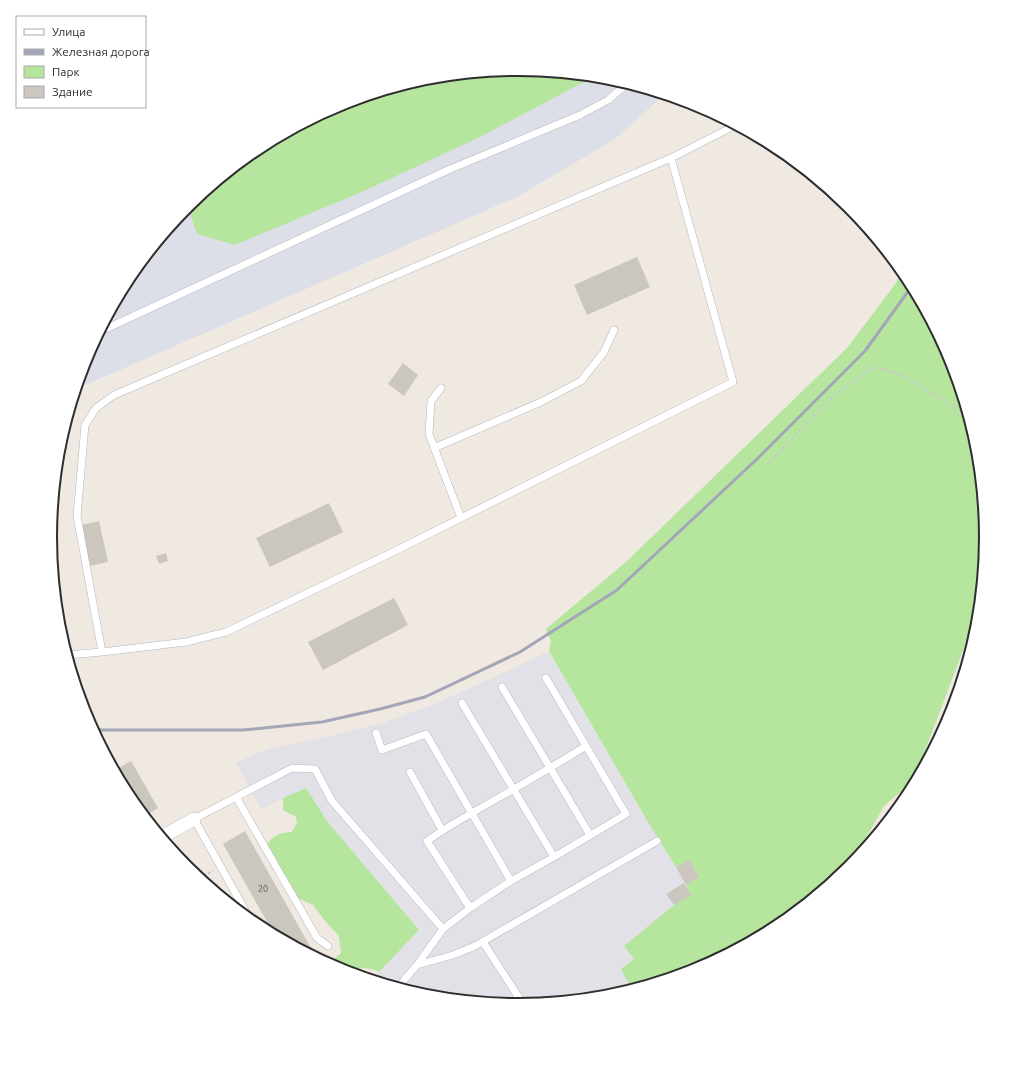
<svg xmlns="http://www.w3.org/2000/svg" width="1036" height="1073" viewBox="0 0 1036 1073" font-family="Ubuntu,sans-serif">
<rect width="100%" height="100%" fill="#efe9e1"/>
<path fill="#e3e1e8" d="M549 651 641 810 676 867 689 860 699 877 691 895 624 947 634 959 629 984 619 992 609 996 518 1004 426 995 372 979 419 930 327 821 306 788 261 809 236 763 250 756 272 748 327 737 382 723 435 704 488 680Z"/>
<path fill="#dcdee8" d="M518 69 610 78 665 94 615 139 517 197 83 386 55 481 59 445 86 357 129 276 187 205 258 147 339 104 427 77Z"/>
<path fill="#b6e59e" d="M518 69 595 76 480 137 366 190 235 245 197 234 187 205 258 147 339 104 427 77Z
M902 270 907 277 950 358 977 445 986 537 979 608 914 780 884 806 866 838V847L849 868 778 926 697 969 619 992 629 984 621 969 634 959 624 946 674 905 691 895 686 885 699 877 689 860 676 867 652 829 549 651 551 641 546 629 626 562 847 348 896 283Z
M306 788 327 821 419 930 379 972C369 967 360 967 349 972L338 968 333 960 341 953 339 936 325 921 313 905 298 898 267 844C276 834 279 833 292 832L297 823 296 817 283 810V798Z"/>
<path fill="#cbc7bf" d="M637 257 650 287 587 315 574 285Z
M403 363 418 375 404 396 388 384Z
M329 503 343 532 270 567 256 538Z
M99 521 108 562 90 566 81 525Z
M166 553 168 561 159 564 156 556Z
M56 597H60L64 627 59 628Z
M394 598 408 625 323 670 308 642Z
M131 761 158 808 145 816 129 796 115 770Z
M245 831 316 957 274 934 223 844Z
M689 860 699 877 686 885 676 867Z
M684 883 691 895 674 905 666 894Z"/>
<g fill="none" stroke-linecap="round" stroke-linejoin="round">
<defs>
<path id="service" d="M99 332 448 170 580 115 608 100 628 83
M441 388 431 401 429 434 461 518
M434 448 541 402 581 381 604 352 614 330
M102 652 77 516 85 425 96 408 114 395 671 158
M67 655 102 652 186 642 226 632 395 551 733 382 671 158 736 125
M502 687 590 835
M462 703 554 857
M376 733 382 750 426 734 511 881
M410 772 442 830
M236 797 317 938 328 946
M470 908 511 881 554 857 626 814 546 678
M250 919 194 819 292 768 315 769 332 801 443 929
M483 942 523 1004
M417 965 453 955 475 946 657 841
M398 987 417 965 443 929 470 908 427 841C455 821 485 806 514 789 538 775 562 761 586 746"/>
<path id="minor" d="M162 837 194 819"/>
</defs>
<use href="#service" stroke="#b4b7c1" stroke-width="8"/>
<use href="#minor" stroke="#b4b7c1" stroke-width="14"/>
<path stroke="#c9c9c9" stroke-width="2" stroke-dasharray="3 2" stroke-linecap="butt" d="M768 464 826 402 874 367 902 375 926 390 953 405 969 418
M199 878 213 871"/>
<use href="#service" stroke="#fff" stroke-width="7"/>
<use href="#minor" stroke="#fff" stroke-width="13"/>
<path stroke="#a3a6b8" stroke-width="3" d="M93 730H243L322 722 380 709 425 697 520 652 617 590 757 459 865 351 912 286"/>
</g>
<g text-anchor="middle" dominant-baseline="central" stroke-width="4" stroke-linejoin="round" paint-order="stroke">
<g font-size="9" fill="#555452">
<text x="263" y="889">20</text>
</g>
</g>
<path d="M0 0H1036V1073H0ZM57 537a461 461 0 1 1 922 0a461 461 0 1 1-922 0Z" fill="#fff" fill-rule="evenodd"/>
<path fill="none" stroke="#2e2e2e" stroke-width="2" d="M57 537a461 461 0 1 1 922 0a461 461 0 1 1-922 0Z"/>
<rect x="16" y="16" width="130" height="92" fill="#ffffff" stroke="#ababab"/>
<rect x="24" y="29" width="20" height="6" fill="#ffffff" stroke="#ababab"/>
<text x="52" y="36" font-size="12" fill="#2e2e2e">Улица</text>
<rect x="24" y="49" width="20" height="6" fill="#a3a6b8" stroke="#ababab"/>
<text x="52" y="56" font-size="12" fill="#2e2e2e">Железная дорога</text>
<rect x="24" y="66" width="20" height="12" fill="#b6e59e" stroke="#ababab"/>
<text x="52" y="76" font-size="12" fill="#2e2e2e">Парк</text>
<rect x="24" y="86" width="20" height="12" fill="#cbc7bf" stroke="#ababab"/>
<text x="52" y="96" font-size="12" fill="#2e2e2e">Здание</text>
</svg>
